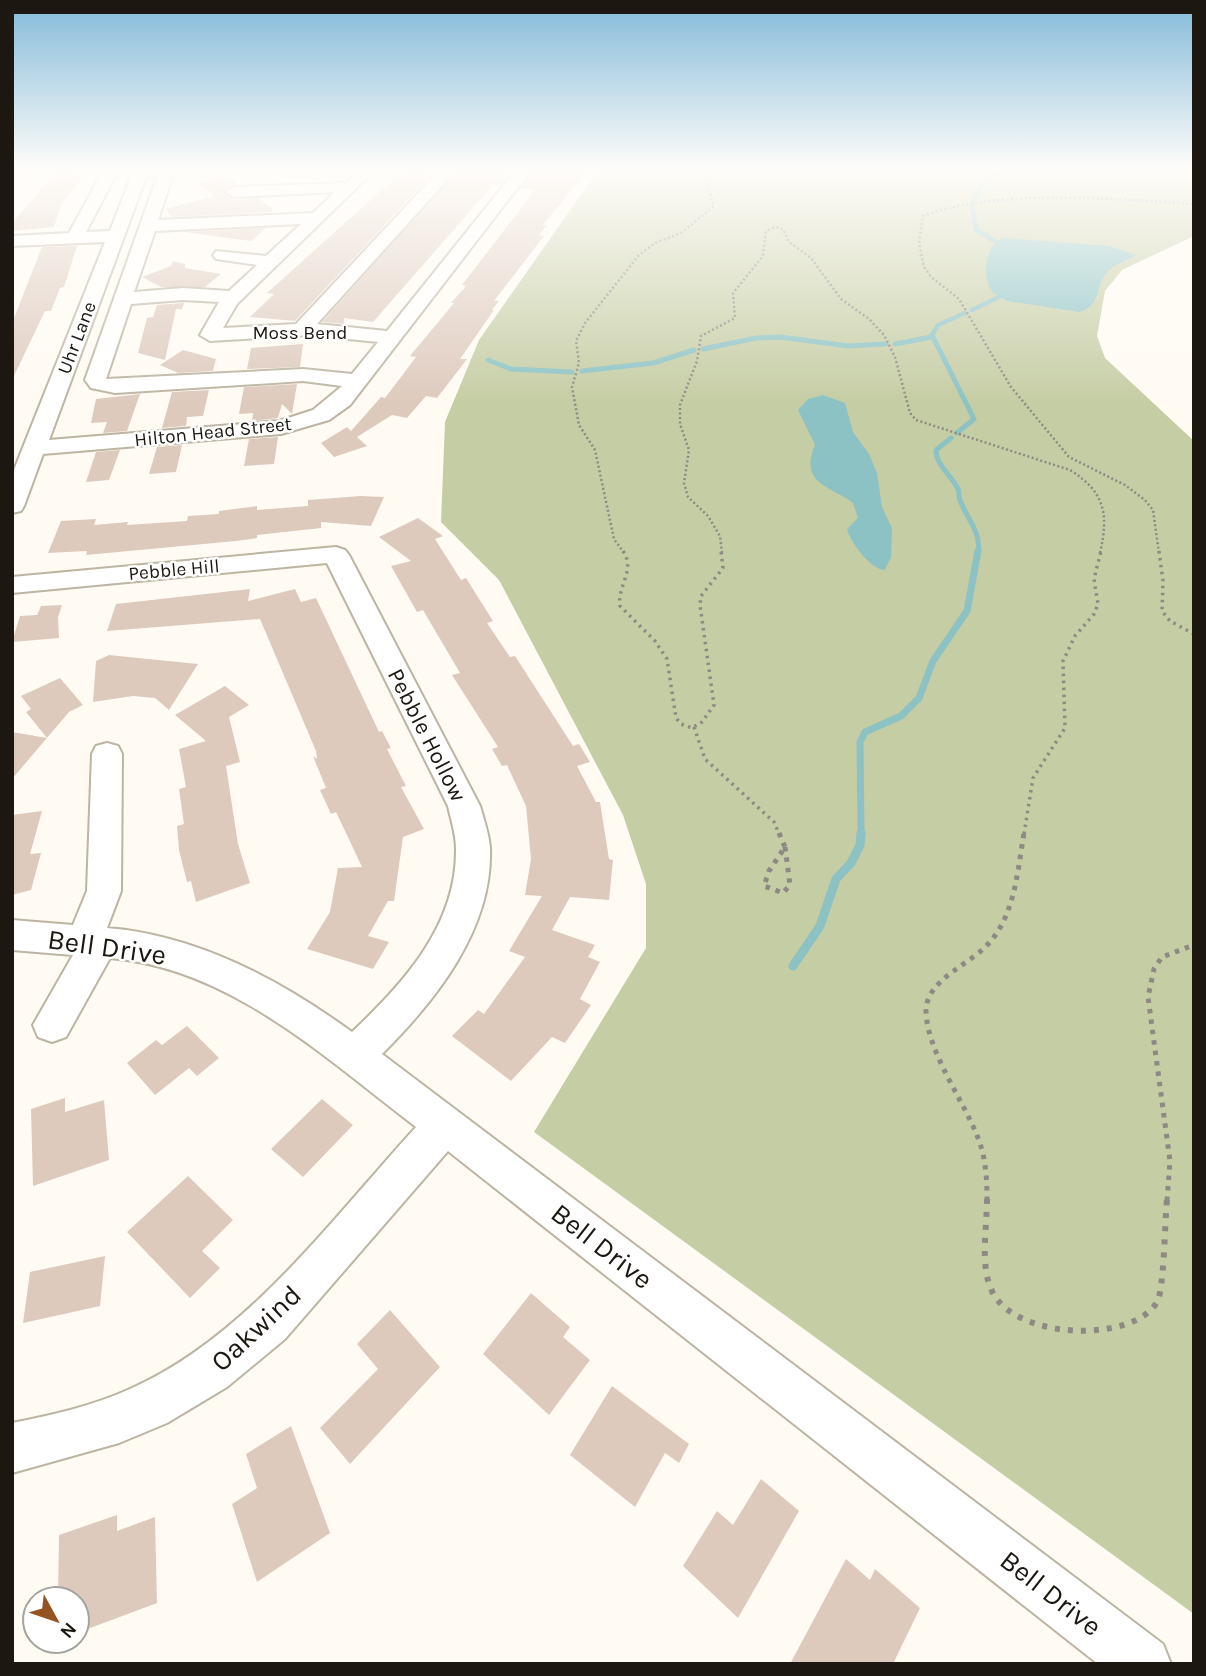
<svg xmlns="http://www.w3.org/2000/svg" width="1206" height="1676" viewBox="0 0 1206 1676" font-family="Karla,sans-serif">
<rect width="100%" height="100%" fill="#fffbf3"/>
<path fill="#c5cda4" d="M599 169H1194V236L1122 270 1105 291 1097 336 1105 358 1194 441V1614L534 1132 646 948V884L623 815 499 580 441 522 445 422 479 340Z"/>
<path fill="#8cc2c3" d="M1004 238 1109 246 1137 255C1127 260 1114 265 1107 272 1096 283 1101 306 1080 312L1007 301 992 292C982 276 984 244 1004 238Z
M823 395 845 403 853 432 869 454 877 473 882 507 892 528 891 557 885 570C871 570 850 542 847 529L858 518 853 503C832 487 798 484 815 445L798 410 808 399Z"/>
<g fill="none" stroke-linecap="round" stroke-linejoin="round">
<path stroke="#8cc2c3" stroke-width="4.5" d="M973 201 986 180 1009 169
M972 205 976 230 1005 247
M972 310 1007 293
M931 337 938 325 965 313"/>
<path stroke="#8cc2c3" stroke-width="5" d="M932 335 974 419 957 433
M895 344 931 337
M703 349 756 338 780 337 848 346 886 344
M488 360 511 369 572 372
M582 371 653 363 694 350
M951 438 936 450C936 465 952 476 958 489 960 492 958 497 960 500 965 516 982 532 978 553"/>
<path stroke="#8cc2c3" stroke-width="7" d="M861 834 860 742 865 732 901 716 919 698 933 661 967 611 978 551"/>
<path stroke="#8cc2c3" stroke-width="9" d="M793 966 820 926 836 879 851 863 860 845 861 833"/>
</g>
<path fill="#decabd" d="M59 169H77L74 176H84L62 203 54 227 12 231V223Z
M405 169H437L295 321 250 317 274 294 267 293Z
M459 169H513L500 186H492L373 322 344 318V324L322 322Z
M534 169H589L543 225H547L539 235 544 236 494 301H499L492 310H494L460 359H467L437 398 426 396 407 418 392 415 357 437 367 446 334 457 321 443 347 427 351 431 381 397 385 398 416 357 410 356 454 303H451L466 286 462 285 535 190 520 188Z
M225 176 237 184 225 190V194L234 200 258 198 272 208V212L172 217 165 209 215 196 196 183Z
M266 228 251 241 185 232Z
M77 246 64 287 60 288 51 311H45L12 380V323L42 247Z
M173 261 185 264V268L221 274 205 287H161L142 277 171 266Z
M184 303 182 309H176L165 360 138 353 147 318 153 317 157 305Z
M303 344 300 367 247 369 251 348Z
M183 350 216 359 213 371 178 373 160 365Z
M297 384 292 414 282 404 278 418 252 421 253 413 239 414 244 387Z
M209 390 203 416 187 417 186 426 162 428 172 392Z
M140 394 127 431 103 433 107 422 91 423 96 399Z
M278 437 274 464 244 466 249 439Z
M182 445 176 472 149 474 157 447Z
M120 450 109 480 86 482 96 452Z
M360 496 384 497 371 526 321 522V528L257 535V538L236 541 86 555 87 551 48 553 61 521 96 519 94 525 128 522 127 525 187 521 188 516 219 514V511L257 506V510L308 506V500Z
M418 518 443 536 435 539 461 580 466 578 493 621 487 623 510 657 515 656 573 746 579 744 590 762 577 766 596 802H600L609 859 613 860 609 900 570 897 552 930 595 945 588 957 600 962 580 999 591 1005 565 1043 552 1037 511 1081 452 1036 478 1010 484 1014 525 957 509 951 542 896 525 895 531 859 526 806 507 765 502 766 492 749 498 747 452 675 460 673 423 610 417 612 391 566 411 561 379 537Z
M250 589 248 601 295 589 301 602 316 598 379 732 382 731 391 748 387 749 406 786 401 787 424 829 403 837 394 901H388L368 936 389 942 373 969 307 949 330 912 338 868 362 867 336 812 331 814 320 790 326 788 313 756 317 759 316 751 260 619 107 631 116 604Z
M62 605 58 617 59 638 12 642 20 616 37 615 41 606Z
M109 655 198 664 169 710 155 698 133 696 93 702 96 661Z
M60 678 83 705 69 712 12 779V732L47 738 26 712 31 709 21 696Z
M225 686 249 705 229 717 240 762 226 766 238 844 250 883 196 902 191 881 187 882 179 850 177 826 184 824 179 789 186 787 179 749 206 741 175 715Z
M42 811 30 854 41 853 31 890 12 895V815Z
M187 1026 219 1058 197 1076 189 1068 155 1095 127 1063 156 1040 162 1045Z
M65 1098V1112L104 1100 109 1160 33 1186 31 1109Z
M322 1099 353 1125 303 1177 271 1149Z
M188 1176 233 1220 202 1251 220 1268 190 1298 127 1232Z
M105 1256 100 1306 23 1323 30 1272Z
M531 1293 570 1327 563 1337 590 1360 549 1415 483 1354Z
M390 1310 440 1367 350 1464 320 1428 378 1369 357 1344Z
M612 1386 689 1444 679 1463 665 1453 635 1507 570 1455Z
M291 1426 330 1533 257 1582 232 1504 257 1488 246 1454Z
M761 1479 799 1511 738 1618 683 1566 717 1511 733 1525Z
M117 1515V1531L155 1517 157 1603 77 1633V1599H58L59 1535Z
M846 1559 870 1580 875 1569 920 1608 893 1664H790Z"/>
<g fill="none" stroke-linecap="round" stroke-linejoin="round">
<defs>
<path id="minor" d="M104 169H119L86 232 110 231 134 169H149L49 440 279 421 313 410 342 386 303 381 115 393 91 388 85 380 160 169H175L158 220 313 213 335 192 234 197 226 192 234 187 346 183 360 169H376L237 304 223 328 296 324 441 169H457L317 324 387 331 517 169H532L350 405 329 420 281 434 43 454 24 506 21 511 12 513V475L105 242 12 246V236L69 233ZM301 224 266 256 216 251 213 255 216 259 257 265 229 291 183 288 134 292 155 231ZM183 300 219 302 200 335 210 341 309 335 378 342 352 374 303 369 106 379 131 304Z
M336 547 345 550 349 555 480 806C484 820 489 834 490 848 493 929 436 1000 382 1054L1163 1644 1171 1664H1098L448 1151 285 1339 227 1387 167 1423 119 1443 12 1473V1423C52 1415 93 1406 130 1389 246 1338 332 1219 416 1127 324 1057 230 968 110 958L66 1037 52 1042 38 1037 33 1025 73 955 12 950V920L73 925 87 891 92 754 96 746 107 743 118 746 122 754 121 891 107 928C197 935 280 980 352 1032 404 983 457 925 456 849 456 834 451 820 448 806L327 563 12 593V577Z"/>
</defs>
<use href="#minor" stroke="#bdb4a1" stroke-width="4"/>
<path stroke="#8e8a83" stroke-width="2.5" stroke-dasharray="2 2.5" stroke-linecap="butt" d="M624 553 614 539 595 450 579 425 572 387 579 363 576 341 585 323 639 255 655 243 681 233 714 206 708 188 711 169
M722 553 720 536 708 516 688 497 684 483 689 450 680 424V405L697 361 701 336 735 318 733 293 763 256 766 231 775 227 783 229 789 242 811 258 841 299 869 319 884 335 895 357 910 413 916 420 1070 470C1105 492 1109 514 1100 553
M1159 553 1153 510 1145 500 1125 485 1069 457 1011 387 959 299 931 277 924 267 919 243 923 216C998 188 1114 199 1194 204"/>
<path stroke="#8e8a83" stroke-width="3.5" stroke-dasharray="2.5 4.5" stroke-linecap="butt" d="M623 551C636 570 617 586 620 606L655 641 667 659 676 718 681 724 692 728 702 722 714 705 700 605 701 596 723 568 721 551
M1159 551 1163 581 1162 611 1170 621 1194 634
M694 727 705 759 774 822 779 834
M1024 834 1033 778 1065 728 1063 661 1075 636 1094 614 1098 604 1094 579 1101 551"/>
<path stroke="#8e8a83" stroke-width="5" stroke-dasharray="4.5 6" stroke-linecap="butt" d="M779 833 785 847
M785 847 790 885 783 893 764 886 769 871Z
M987 1201C987 1179 986 1158 978 1138 964 1101 926 1050 926 1010 927 982 963 967 982 950 1015 921 1017 873 1024 833
M1167 1201 1170 1161 1148 997 1154 969 1162 957 1194 945"/>
<path stroke="#8e8a83" stroke-width="6" stroke-dasharray="5 8" stroke-linecap="butt" d="M987 1199C987 1226 980 1264 991 1289 1012 1341 1137 1344 1158 1300 1164 1286 1165 1219 1167 1199"/>
<use href="#minor" fill="#fff" fill-rule="evenodd"/>
</g>
<linearGradient id="sky" x2="0" y2="1"><stop stop-color="#83bad9"/><stop offset="0.42" stop-color="#fffdfa"/><stop offset="1" stop-color="#fffdfa" stop-opacity="0"/></linearGradient>
<rect width="1206" height="404" fill="url(#sky)"/>
<g text-anchor="middle" dominant-baseline="central" stroke-width="5" stroke-linejoin="round" paint-order="stroke">
<g font-size="19" fill="#1c1811" stroke="#fff">
<text x="300" y="333">Moss Bend</text>
<text transform="translate(77 338) rotate(-69)">Uhr Lane</text>
<text transform="translate(213 432) rotate(-6)">Hilton Head Street</text>
<text transform="translate(174 570) rotate(-5)">Pebble Hill</text>
</g>
<g font-size="23" fill="#1c1811" stroke="#fff">
<text transform="translate(427 735) rotate(63)">Pebble Hollow</text>
</g>
<g font-size="28" fill="#1c1811" stroke="#fff">
<text transform="translate(107 947) rotate(8)">Bell Drive</text>
<text transform="translate(602 1246) rotate(38)">Bell Drive</text>
<text transform="translate(256 1328) rotate(-43)">Oakwind</text>
<text transform="translate(1051 1593) rotate(38)">Bell Drive</text>
</g>
</g>
<rect width="1206" height="1676" fill="none" stroke="#1c1811" stroke-width="28"/>
<g transform="translate(56 1620) rotate(130)"><circle r="33" fill="#ffffff" stroke="#a4a3a0" stroke-width="2"/>
<path d="M0-5L12 26L0 18L-12 26Z" fill="#945320"/>
<text y="-10" font-size="19" font-weight="bold" text-anchor="middle" fill="#1c1811">N</text>
</g>
</svg>
